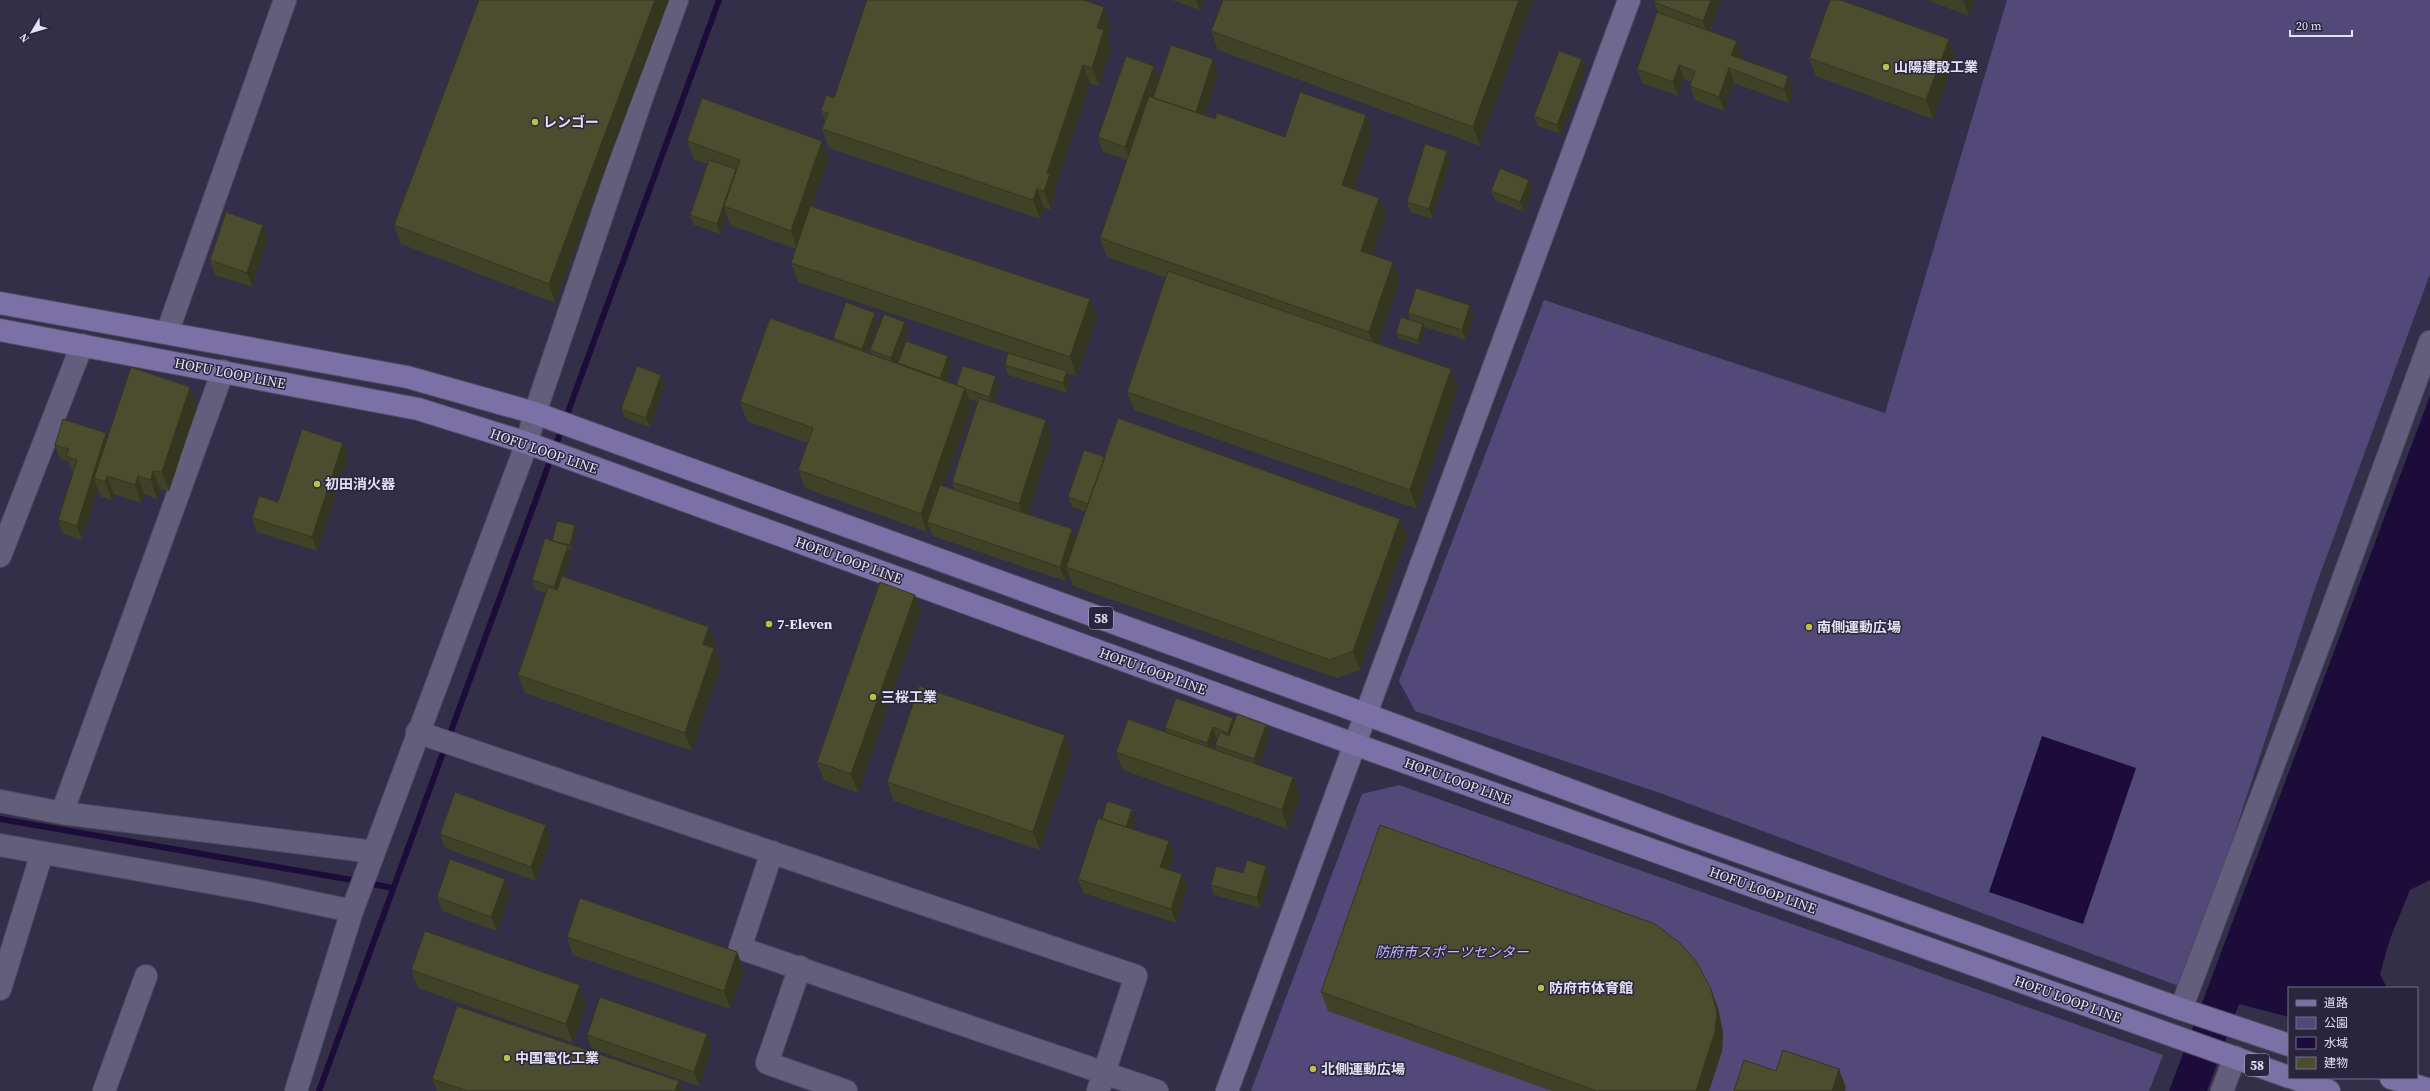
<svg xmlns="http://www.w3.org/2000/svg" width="2430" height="1091" viewBox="0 0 2430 1091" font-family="'Source Serif 4','Noto Sans JP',serif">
<rect width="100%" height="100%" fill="#342f49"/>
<path fill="#534978" d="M2007 0H2430V274L2314 591 2184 988 1663 794 1415 711 1399 681 1544 300 1885 413Z
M1399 785 2163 1055 2149 1091H1251L1362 794Z"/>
<path fill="#1b0c3a" d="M2430 396V880L2410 890 2390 939 2380 974 2387 988H2289V1017L2239 1004 2207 1091H2169Z
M2042 736 2136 768 2083 924 1989 892Z"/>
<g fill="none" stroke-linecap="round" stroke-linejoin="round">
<path stroke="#1b0c3a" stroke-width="6" d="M0 819 358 881
M367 883 393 888
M319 1091 719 0"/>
<defs>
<path id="street" d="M167 333 285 0
M0 556 82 345
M417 732 1136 976 1098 1091
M0 801 62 813 374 852
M62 813 223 371
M0 845 258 891 352 911
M772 852 740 948 1157 1091
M800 967 767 1063 846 1091
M0 989 42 853
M2181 1009 2326 626 2430 342
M104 1091 146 976
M296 1091 352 911 527 443 535 413 641 100 677 0
M2222 1091 2235 1057"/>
<path id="secondary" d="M1227 1091 1629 0"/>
<path id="primary" d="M0 303 407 377 535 413 1365 714 1675 829 2181 1009 2289 1045
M0 330 418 409 527 443 1354 744 2289 1077
M2293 1078 2329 1091
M2391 1078 2430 1090"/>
</defs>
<use href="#street" stroke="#504b62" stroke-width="24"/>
<use href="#secondary" stroke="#504b62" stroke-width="24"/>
<use href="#primary" stroke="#504b62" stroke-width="24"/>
<use href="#street" stroke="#635e7b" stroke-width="22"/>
<use href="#secondary" stroke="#6f6891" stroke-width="22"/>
<use href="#primary" stroke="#7c71a6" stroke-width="22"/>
</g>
<path fill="#404228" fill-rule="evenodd" d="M479 0H669L555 303 401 244 394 225Z
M866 0H1084L1111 26 1107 37 1111 49 1099 86 1090 83 1055 188 1056 192 1051 210 1044 208 1040 219 829 148 822 129 825 122 821 111 834 98 866 2Z
M1172 0H1203L1200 10Z
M1533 0 1480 146 1218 50 1211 31Z
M1721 0 1710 31 1737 41 1742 55 1740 59 1788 76 1793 90 1789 103 1734 83 1724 111 1695 100 1690 86 1691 82 1684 79 1678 96 1642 83 1637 69 1658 12 1654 2Z
M1927 0H1975L1969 16Z
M1809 58H1955L1933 119 1816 76Z
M1582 59 1586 69 1561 134 1538 126 1534 116Z
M1154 66 1159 80 1153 98 1218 74 1205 115 1215 119 1285 137 1366 115 1372 134 1354 189 1386 216 1372 255 1393 262 1400 281 1378 344 1458 388 1417 509 1134 410 1127 392 1166 278 1107 257 1100 238 1127 160 1103 152 1098 137Z
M687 141H822L829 159 812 206 1090 299 1097 318 1077 376 1067 373 1070 381 1067 393 1008 375 1005 365 1015 355 798 282 791 263 796 249 730 225 727 215 720 234 694 225 690 215 707 164 694 160Z
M1447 151 1450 161 1433 219 1410 212 1407 202Z
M1533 190 1524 212 1495 200 1491 191Z
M268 239 252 287 215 275 210 260Z
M1408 313 1474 315 1466 340 1424 327 1425 329 1420 345 1398 338 1396 333 1411 320Z
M905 322 909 331 896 363 899 364 898 363 952 366 946 381 956 385 999 386 994 403 1052 439 1028 515 1072 529 1076 540 1086 512 1072 507 1068 497 1105 457 1400 519 1407 537 1360 670 1337 678 1073 586 1068 572 1065 581 933 536 929 527 927 532 805 488 798 470 808 443 747 421 740 402 834 341 833 338 878 323 867 353 872 354 870 350ZM969 399 978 402 952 482 955 490 944 486 972 407Z
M661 375 665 384 650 427 625 418 621 409Z
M190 387 197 406 169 491 160 489 157 499 144 494 141 503 114 494 112 500 101 497 98 489 82 540 63 534 58 520 74 471 71 470 68 461 60 459 55 445 108 438Z
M348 457 317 551 257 532 252 518Z
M575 525 577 530 572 550 569 549 571 555 564 577 716 646 715 649 721 666 692 751 525 693 518 675 546 593 535 590 532 580 552 541Z
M915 595 921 613 858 793 824 780 817 762Z
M1233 718 1235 721 1266 725 1270 734 1259 765 1293 777 1300 796 1288 829 1123 770 1116 752 1167 733 1165 728ZM1216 737 1218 738 1215 745 1217 750 1212 749Z
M1072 754 1040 850 894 801 887 782Z
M1132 809 1135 819 1132 829 1169 841 1174 855 1169 870 1188 888 1176 923 1083 893 1078 879 1102 819Z
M440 834 551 839 536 881 445 848Z
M1266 866 1270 875 1260 908 1214 895 1211 885 1243 873Z
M510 893 497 931 442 911 437 897Z
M567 937 737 952 744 970 730 1009 573 955Z
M411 970 586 1004 573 1043 418 988Z
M1321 992 1718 1008 1723 1032 1722 1051 1709 1091H1552L1328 1011Z
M707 1034 712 1049 699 1086 592 1049 587 1035Z
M432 1079 679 1081 682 1091H437Z"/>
<path fill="#343620" d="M655 0H669L555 303 549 284Z
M1196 0H1203L1200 10Z
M1519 0H1533L1480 146 1473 127Z
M1711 0H1721L1708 35 1703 21Z
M1963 0H1975L1969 16Z
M1104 7 1111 26 1107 37 1111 49 1099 86 1092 68 1097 28Z
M1949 39 1955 58 1933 119 1926 100Z
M1737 41 1742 55 1737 69 1731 55Z
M1213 59 1218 74 1201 126 1196 112Z
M1582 59 1586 69 1561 134 1557 125Z
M1083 65 1090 83 1055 188 1056 192 1051 210 1044 191 1047 173Z
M1679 65 1684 79 1678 96 1673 82Z
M1154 66 1159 80 1130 161 1125 147Z
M1729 68 1734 83 1724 111 1719 97Z
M1788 76 1793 90 1789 103 1784 89Z
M1366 115 1372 134 1349 203 1342 185Z
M822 141 829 159 797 249 791 231Z
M1447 151 1450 161 1433 219 1429 209Z
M736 169 739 179 724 206 727 215 720 234 717 224Z
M1529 180 1533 190 1524 212 1520 202Z
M1037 189 1044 208 1040 219 1033 200Z
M1379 198 1386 216 1367 270 1361 251Z
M263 225 268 239 252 287 247 273Z
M1393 262 1400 281 1376 350 1369 332Z
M1090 299 1097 318 1077 376 1070 357Z
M1470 305 1474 315 1466 340 1462 330Z
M875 313 878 323 865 358 862 349Z
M905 322 909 331 894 368 891 358Z
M1423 324 1425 329 1420 345 1418 340Z
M948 356 952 366 944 387 940 378Z
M1451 369 1458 388 1417 509 1410 490Z
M1067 371 1070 381 1067 393 1063 383Z
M661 375 665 384 650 427 646 418Z
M996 376 999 386 993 406 989 397Z
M190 387 197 406 169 491 162 472Z
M965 388 972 407 931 523 927 522 929 527 927 532 921 514Z
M1046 420 1052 439 1025 523 1019 504Z
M106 433 112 447 94 478 98 489 82 540 77 526Z
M343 443 348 457 317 551 312 537Z
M153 471 160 489 157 499 151 480Z
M107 476 114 494 112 500 105 482Z
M138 476 144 494 141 503 135 485Z
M1400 519 1407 537 1360 670 1353 651Z
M575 525 577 530 572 550 570 545Z
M1072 529 1077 544 1066 567 1068 572 1065 581 1060 567Z
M568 546 571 555 558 597 554 587Z
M915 595 921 613 858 793 851 774Z
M709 627 716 646 715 649 721 666 692 751 685 733 703 644Z
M1233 718 1237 727 1232 742 1228 733Z
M1266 725 1270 734 1258 769 1254 759Z
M1213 727 1216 737 1211 753 1207 743Z
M1065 735 1072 754 1040 850 1033 832Z
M1293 777 1300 796 1288 829 1282 810Z
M1132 809 1135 819 1130 838 1126 828Z
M546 825 551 839 536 881 531 867Z
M1169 841 1174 855 1166 881 1160 867Z
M1266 866 1270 875 1260 908 1257 898Z
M1182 874 1188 888 1176 923 1171 909Z
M505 879 510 893 497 931 491 917Z
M737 952 744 970 730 1009 724 991Z
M580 985 586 1004 573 1043 566 1024Z
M1711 989 1718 1008 1723 1032 1722 1051 1709 1091H1696Z
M707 1034 712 1049 699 1086 694 1072Z
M1839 1069 1846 1088 1845 1091H1832Z
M679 1081 682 1091H675Z"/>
<path fill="#4b4d2e" stroke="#343620" d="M479 0H655L549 284 394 225Z
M867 0H1084L1104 7 1097 28 1104 30 1092 68 1083 65 1047 173 1050 174 1044 191 1037 189 1033 200 822 129 828 113 821 111 826 95 834 98Z
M1223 0H1519L1473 127 1211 31Z
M1655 0H1711L1703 21 1654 2Z
M1830 0H1841L1949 39 1926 100 1809 58Z
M1657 12 1737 41 1731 55 1788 76 1784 89 1729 68 1719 97 1690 86 1695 71 1679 65 1673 82 1637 69Z
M1171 45 1213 59 1196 112 1153 98Z
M1559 51 1582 59 1557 125 1534 116Z
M1126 56 1154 66 1125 147 1098 137Z
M1300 92 1366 115 1342 185 1379 198 1361 251 1393 262 1369 332 1100 238 1149 96 1215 119 1217 113 1285 137Z
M702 98 822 141 791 231 724 206 740 160 687 141Z
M1425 144 1447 151 1429 209 1407 202Z
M709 160 736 169 717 224 690 215Z
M1500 168 1529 180 1520 202 1491 191Z
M810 206 1090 299 1070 357 791 263Z
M226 212 263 225 247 273 210 260Z
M1168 271 1451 369 1410 490 1127 392Z
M1416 288 1470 305 1462 330 1408 313Z
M846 302 875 313 862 349 833 338Z
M884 314 905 322 891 358 870 350Z
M1401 317 1423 324 1418 340 1396 333Z
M770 318 965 388 921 514 798 470 813 428 740 402Z
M906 341 948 356 940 378 898 363Z
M1008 353 1067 371 1063 383 1005 365Z
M637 366 661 375 646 418 621 409Z
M963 366 996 376 989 397 966 389 965 388 956 385Z
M131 367 190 387 162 472 153 471 151 480 138 476 135 485 107 476 105 482 94 478Z
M979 398 1046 420 1019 504 952 482Z
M1118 418 1400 519 1353 651 1330 660 1066 567Z
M63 419 106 433 77 526 58 520 77 460 66 456 69 449 55 445Z
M302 429 343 443 312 537 252 518 259 496 278 502Z
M1084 450 1105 457 1088 504 1068 497Z
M940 485 1072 529 1060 567 927 522Z
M557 521 575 525 570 545 552 541Z
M545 538 568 546 554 587 532 580Z
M562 576 709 627 703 644 714 648 685 733 518 675 548 587 557 590Z
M880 582 915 595 851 774 817 762Z
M919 686 1065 735 1033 832 887 782Z
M1176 698 1233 718 1228 733 1213 727 1207 743 1165 728Z
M1237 714 1266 725 1254 759 1215 745 1220 732 1229 736Z
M1128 719 1293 777 1282 810 1116 752Z
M455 792 546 825 531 867 440 834Z
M1107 801 1132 809 1126 827 1102 819Z
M1098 818 1169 841 1160 867 1182 874 1171 909 1078 879Z
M1380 825 1655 924 1680 943 1696 961 1711 989 1717 1013 1715 1032 1696 1091H1597L1321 992Z
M450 859 505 879 491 917 437 897Z
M1247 860 1266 866 1257 898 1211 885 1216 866 1243 873Z
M580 898 737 952 724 991 567 937Z
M425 931 580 985 566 1024 411 970Z
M600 997 707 1034 694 1072 587 1035Z
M457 1006 679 1081 675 1091H467L432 1079Z
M1783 1050 1839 1069 1832 1091H1734L1744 1060 1776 1071Z"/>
<g fill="#bcbf43" stroke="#2a253e" stroke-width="1.5">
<circle cx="1886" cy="67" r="4"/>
<circle cx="535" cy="122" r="4"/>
<circle cx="317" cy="484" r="4"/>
<circle cx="769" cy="624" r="4"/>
<circle cx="1809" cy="627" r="4"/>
<circle cx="873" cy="697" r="4"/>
<circle cx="1541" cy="988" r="4"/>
<circle cx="507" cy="1058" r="4"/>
<circle cx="1313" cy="1069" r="4"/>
</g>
<g text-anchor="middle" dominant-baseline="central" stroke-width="3" stroke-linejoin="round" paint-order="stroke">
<g fill="#2a253e" stroke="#aca9bc" stroke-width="1">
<rect x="1089" y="607" width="24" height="22" rx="3"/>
<rect x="2245" y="1054" width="24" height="22" rx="3"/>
</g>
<g font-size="13" font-weight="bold" fill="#e4e1f2">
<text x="1101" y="618">58</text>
<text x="2257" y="1065">58</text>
</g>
<g font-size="14" font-weight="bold" fill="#e4e1f2" stroke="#2a253e" text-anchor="start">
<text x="1894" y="67">山陽建設工業</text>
<text x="543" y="122">レンゴー</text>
<text x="325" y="484">初田消火器</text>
<text x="777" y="624">7-Eleven</text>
<text x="1817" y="627">南側運動広場</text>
<text x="881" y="697">三桜工業</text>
<text x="1549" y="988">防府市体育館</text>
<text x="515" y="1058">中国電化工業</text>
<text x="1321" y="1069">北側運動広場</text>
</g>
<g font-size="14" fill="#e4e1f2" stroke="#2a253e">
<text transform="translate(230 373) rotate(11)">HOFU LOOP LINE</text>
<text transform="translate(544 451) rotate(19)">HOFU LOOP LINE</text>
<text transform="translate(849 560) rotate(20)">HOFU LOOP LINE</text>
<text transform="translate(1153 671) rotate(20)">HOFU LOOP LINE</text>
<text transform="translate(1458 781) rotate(20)">HOFU LOOP LINE</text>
<text transform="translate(1763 890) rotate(20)">HOFU LOOP LINE</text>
<text transform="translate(2068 999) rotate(20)">HOFU LOOP LINE</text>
</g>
<g font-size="14" font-style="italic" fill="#c6bafb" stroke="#2a253e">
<text x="1452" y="952">防府市スポーツセンター</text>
</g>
</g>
<rect x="2288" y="987" width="130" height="92" fill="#2a253e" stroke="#747086"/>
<rect x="2296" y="1000" width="20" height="6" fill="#7c71a6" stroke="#747086"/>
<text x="2324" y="1007" font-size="12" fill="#e4e1f2">道路</text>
<rect x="2296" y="1017" width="20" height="12" fill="#534978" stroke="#747086"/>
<text x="2324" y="1027" font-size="12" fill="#e4e1f2">公園</text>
<rect x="2296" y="1037" width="20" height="12" fill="#1b0c3a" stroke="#747086"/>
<text x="2324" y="1047" font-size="12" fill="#e4e1f2">水域</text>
<rect x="2296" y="1057" width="20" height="12" fill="#4b4d2e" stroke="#747086"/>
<text x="2324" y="1067" font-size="12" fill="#e4e1f2">建物</text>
<g transform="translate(32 32) rotate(232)" stroke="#2a253e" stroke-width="3" paint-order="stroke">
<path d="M0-3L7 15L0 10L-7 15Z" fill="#e4e1f2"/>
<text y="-6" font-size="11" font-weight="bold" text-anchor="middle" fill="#e4e1f2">N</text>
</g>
<path d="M2290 30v6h62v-6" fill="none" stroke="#e4e1f2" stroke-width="2"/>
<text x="2296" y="30" font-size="12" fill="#e4e1f2" stroke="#2a253e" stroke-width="3" paint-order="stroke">20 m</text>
</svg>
